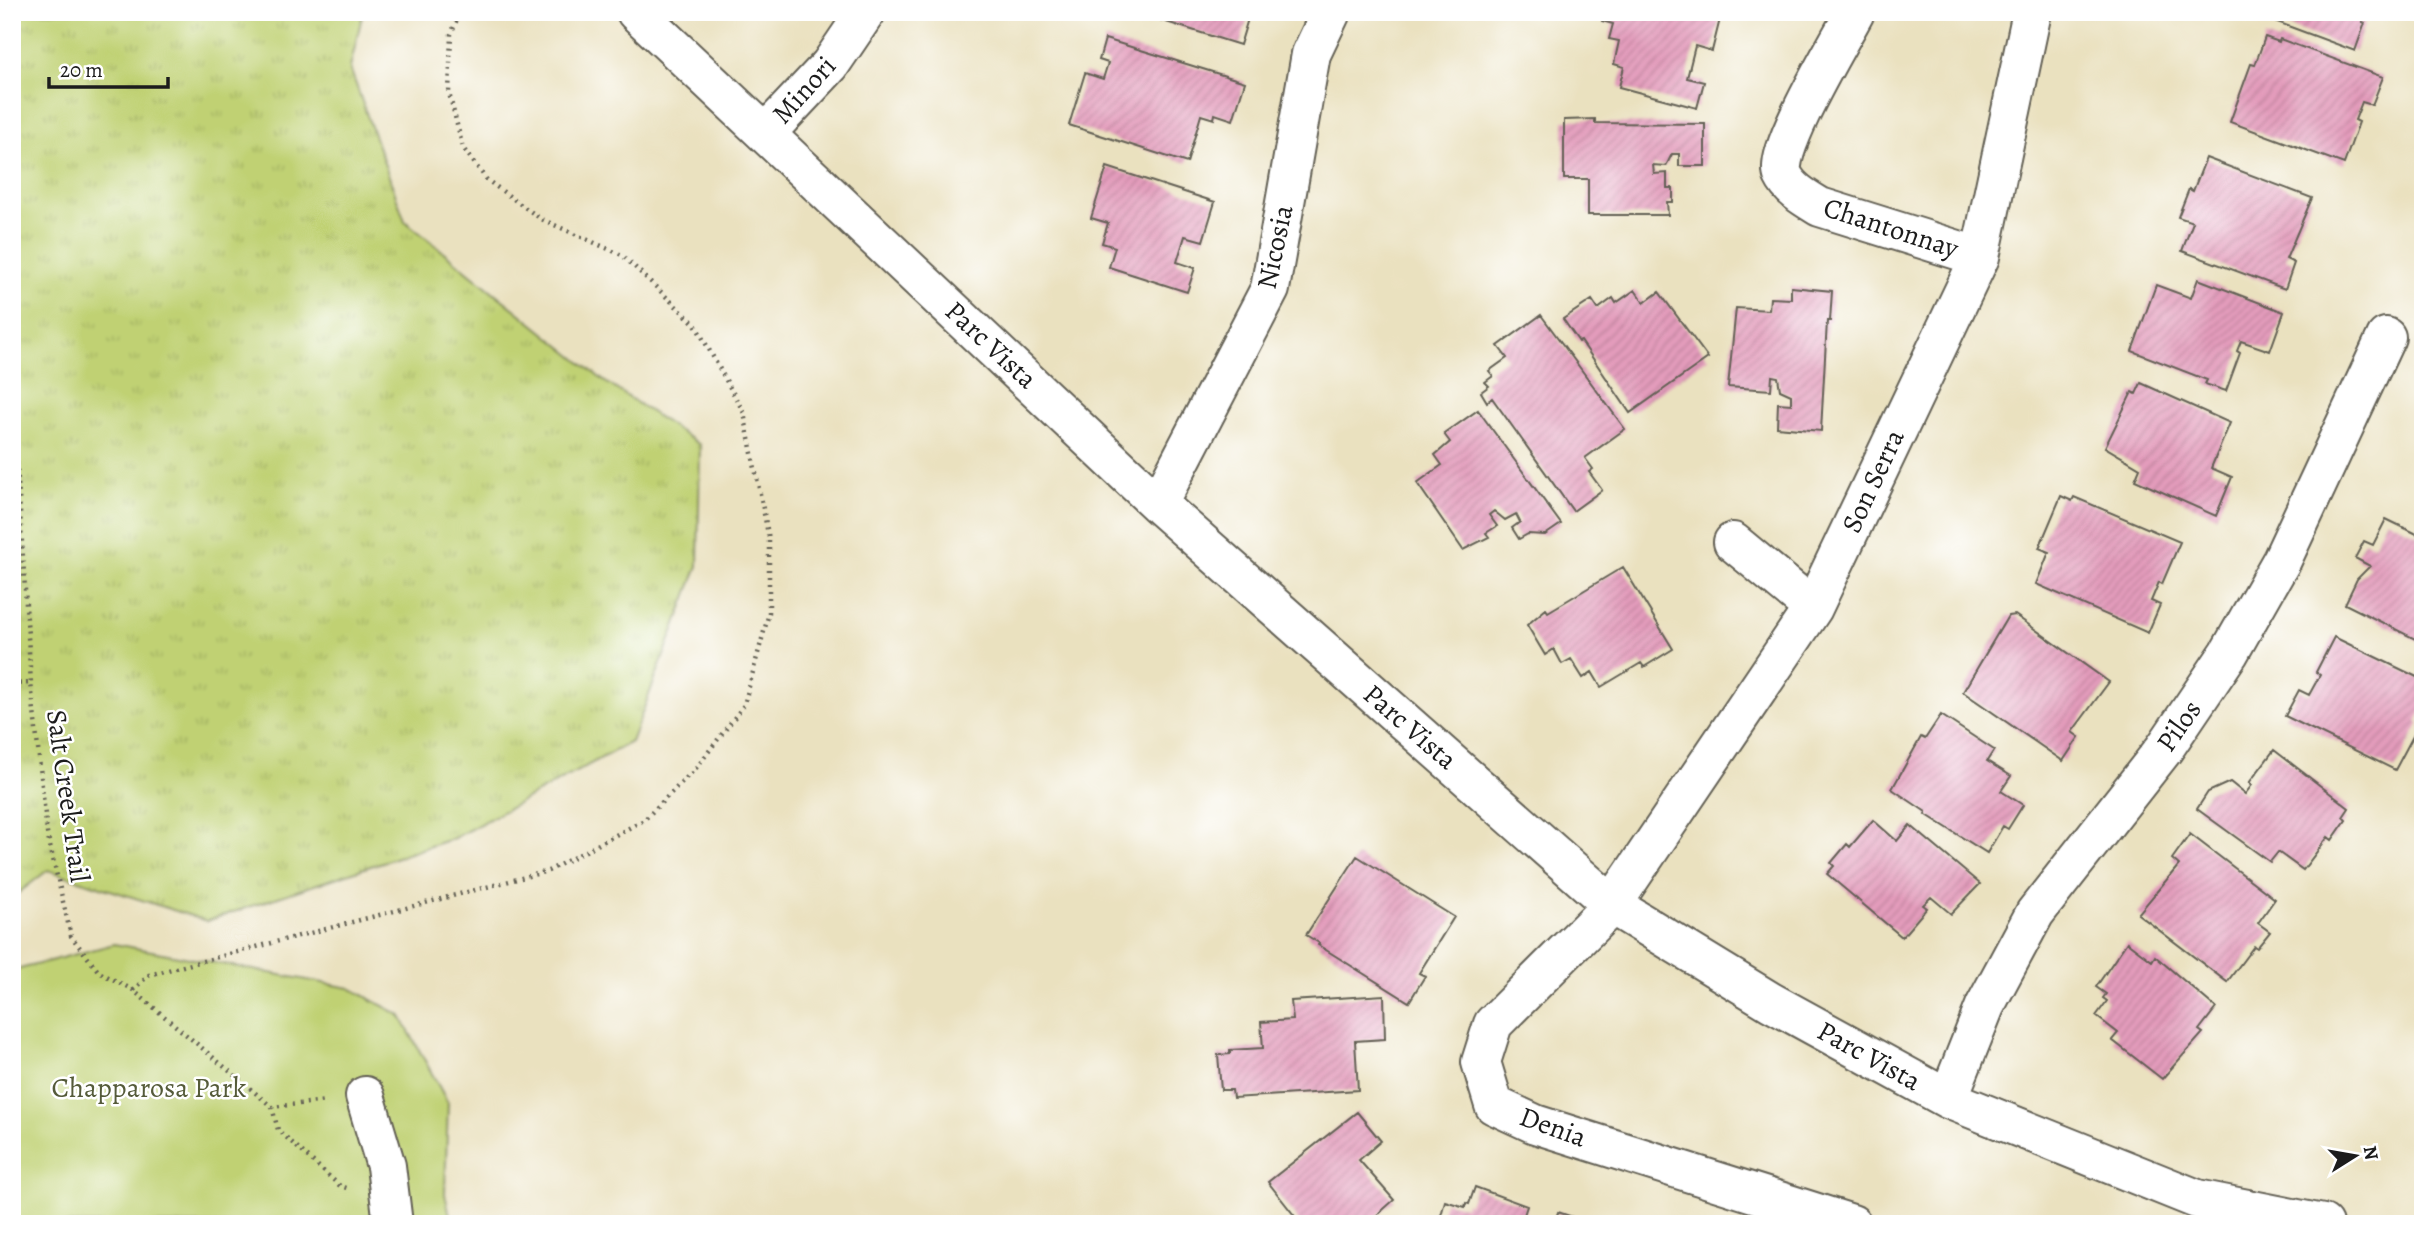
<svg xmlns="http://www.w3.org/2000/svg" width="2435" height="1236" viewBox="0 0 2435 1236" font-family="Alegreya,serif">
<defs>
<pattern id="grass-tufts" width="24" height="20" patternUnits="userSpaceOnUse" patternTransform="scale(1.75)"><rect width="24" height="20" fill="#c0d173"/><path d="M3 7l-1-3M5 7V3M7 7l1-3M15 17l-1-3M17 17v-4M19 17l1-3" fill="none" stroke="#a4b363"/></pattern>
<pattern id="building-hatch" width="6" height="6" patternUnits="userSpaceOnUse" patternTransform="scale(1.75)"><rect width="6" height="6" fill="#e39bbb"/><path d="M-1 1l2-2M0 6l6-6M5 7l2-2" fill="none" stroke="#c285a0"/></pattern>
</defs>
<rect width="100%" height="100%" fill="#fff"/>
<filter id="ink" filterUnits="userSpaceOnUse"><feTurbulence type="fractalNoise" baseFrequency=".0143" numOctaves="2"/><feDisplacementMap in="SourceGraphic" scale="14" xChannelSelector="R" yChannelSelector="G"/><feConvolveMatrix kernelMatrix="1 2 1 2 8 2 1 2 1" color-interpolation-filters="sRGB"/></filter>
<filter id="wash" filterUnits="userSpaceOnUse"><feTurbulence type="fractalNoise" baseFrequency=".00686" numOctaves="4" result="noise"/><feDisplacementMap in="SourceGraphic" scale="28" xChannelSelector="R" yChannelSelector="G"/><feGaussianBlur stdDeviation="1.57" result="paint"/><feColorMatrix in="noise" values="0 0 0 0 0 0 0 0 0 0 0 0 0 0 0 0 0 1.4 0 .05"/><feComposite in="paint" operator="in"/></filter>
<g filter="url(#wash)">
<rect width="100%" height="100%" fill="#eae1bf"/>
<path fill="url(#grass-tufts)" stroke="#6e7648" stroke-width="2" d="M12 12H363L350 68 405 221 604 381 700 445 698 566 631 742 454 838 207 921 48 870 12 898Z"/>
<path fill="#c0d173" stroke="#6e7648" stroke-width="2" d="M114 944 350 988 400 1015 448 1103 445 1194 452 1224H12V971Z"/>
<g id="blocks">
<path fill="url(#building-hatch)" d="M1105 12H1136L1129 20Z
M1157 12 1224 13 1250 12 1240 45 1160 20 1162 14Z
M1604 12H1709L1721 15 1712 51 1695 46 1687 78 1704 82 1697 108 1619 87 1624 67 1614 64 1619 41 1609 39 1613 24 1602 21Z
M2271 12H2365L2362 22 2365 23 2355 51 2269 19Z
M2265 37 2279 42 2280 39 2383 77 2372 105 2362 102 2355 120 2359 122 2344 164 2230 122 2251 64 2255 65Z
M1105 39 1245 82 1233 120 1215 114 1214 119 1201 115 1187 163 1069 125 1085 73 1103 79 1108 63 1099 60Z
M1595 119V123L1705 124V166H1679V154H1672L1666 166 1653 165 1654 174 1667 173V188H1673V202H1667L1668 215H1588V179H1564V120Z
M2206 158 2312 198 2286 259 2294 263 2285 289 2182 251 2193 222 2178 217 2189 189 2193 191Z
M1107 167 1215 202 1203 241 1185 236 1177 262 1195 268 1187 292 1109 267 1115 247 1102 243 1108 223 1091 218Z
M2198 279 2284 312 2270 351 2241 341 2237 351 2240 353 2226 391 2205 384 2207 380 2132 351 2156 285 2191 298Z
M1791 287 1832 291 1830 321H1827L1821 431 1777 427 1778 403 1791 404V395L1780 390 1778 377 1772 376 1771 390 1728 387 1736 308 1769 310 1770 298 1791 299Z
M1635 290 1644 303 1659 292 1708 358 1630 413 1581 341 1579 342 1563 319 1592 300 1598 309 1613 298 1616 303Z
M1541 315 1625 429 1585 458 1593 469 1589 472 1602 490 1573 511 1492 398 1487 402 1481 392 1489 386 1485 382 1493 376 1489 371 1507 358 1498 346Z
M2141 383 2230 423 2211 468 2232 477 2216 516 2135 480 2140 468 2105 447 2132 392 2136 394Z
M1478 410 1561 524 1545 535 1528 534 1519 539 1512 528 1520 522 1516 514 1505 520 1494 511 1489 515 1497 526 1486 533 1489 537 1463 550 1417 483 1442 465 1435 455 1450 442 1444 434Z
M2061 496 2072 501 2074 497 2180 542 2162 584 2159 582 2151 601 2160 605 2148 633 2036 584 2049 552 2039 548Z
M2386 519 2423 537V643L2345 604 2357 579 2370 566 2355 558 2364 541 2373 545Z
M1623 567 1673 649 1644 667 1641 663 1601 687 1592 672 1583 678 1571 659 1562 664 1554 649 1545 655 1527 625 1546 609 1548 612Z
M2015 615 2109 682 2072 732 2079 737 2063 761 1963 692 2008 616Z
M2334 637 2423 680V709L2417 722 2420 723 2395 770 2285 716 2299 690 2309 695 2320 675 2316 672Z
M1941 715 1994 750 1987 761 2011 776 2001 791 2023 805 2008 829 2003 826 1987 853 1925 814 1926 812 1892 789 1921 737 1925 739Z
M2274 750 2349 808 2343 817 2346 820 2332 840 2328 837 2303 870 2278 852 2270 862 2197 809 2208 792 2230 782 2245 794 2252 785 2249 783Z
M1873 820 1897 841 1910 825 1980 884 1951 914 1931 897 1923 905 1927 908 1902 937 1827 874 1834 866 1831 863 1847 844 1850 847Z
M2190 834 2275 899 2258 923 2270 932 2257 948 2254 946 2227 982 2138 914 2179 865 2172 859Z
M1357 856 1454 917 1419 973 1425 976 1409 1002 1318 945 1319 943 1306 935Z
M2127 942 2152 961 2155 956 2216 1008 2199 1030 2203 1033 2162 1079 2112 1040 2118 1033 2096 1016 2107 1001 2103 998 2106 994 2096 987Z
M1384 995 1385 1039 1355 1041 1358 1090 1233 1098 1232 1090H1221L1218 1055 1230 1054V1050L1263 1048 1261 1022 1293 1020 1291 1001Z
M1357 1112 1381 1141 1359 1160 1394 1200 1367 1224H1301L1268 1182Z
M1475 1187 1527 1206 1521 1224H1444L1445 1220 1440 1219 1445 1201 1465 1207 1466 1203 1469 1204Z
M1558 1212 1590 1223V1224H1554Z"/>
</g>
</g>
<g filter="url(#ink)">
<use href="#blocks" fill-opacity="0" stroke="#646155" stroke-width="2"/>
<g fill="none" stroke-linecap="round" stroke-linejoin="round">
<defs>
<path id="minor" d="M636 12 1158 504 1612 905 1771 1002 1948 1099 2197 1199 2323 1224
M1855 12C1841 39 1772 152 1783 175 1790 190 1807 199 1820 207L1980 257
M766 133 830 65 866 12
M1158 504 1270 289 1311 54 1331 12
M1733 542 1813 608
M365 1096 386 1166 393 1224
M1948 1099 1985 1006 2035 913 2164 749 2229 653 2282 560 2386 337
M1852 1224 1535 1124 1494 1105 1481 1062 1493 1024 1612 905 1813 608 1980 257 2032 12"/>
</defs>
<use href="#minor" stroke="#646155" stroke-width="42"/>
<path stroke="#646155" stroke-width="4.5" stroke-dasharray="2 5" stroke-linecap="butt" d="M12 386 31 683 47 833 71 936 99 972 133 990 272 1107 326 1101
M12 684 31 683
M133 990 149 975 548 871 644 820 697 767 744 705 769 613V539L744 413 695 324 622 255 541 219 487 180 463 148 449 93 451 34 460 12
M272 1107 278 1130 340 1186 350 1189"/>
<use href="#minor" stroke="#fff" stroke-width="38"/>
</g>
</g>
<g text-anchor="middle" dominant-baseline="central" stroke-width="5" stroke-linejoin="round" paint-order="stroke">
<g font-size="28" fill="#1c1c1c" stroke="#fff">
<text transform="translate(804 90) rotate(-48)">Minori</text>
<text transform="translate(1891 228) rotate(18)">Chantonnay</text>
<text transform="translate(1275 247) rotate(-78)">Nicosia</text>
<text transform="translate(991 345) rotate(43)">Parc Vista</text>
<text transform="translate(1873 481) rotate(-65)">Son Serra</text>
<text transform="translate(2179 726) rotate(-55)">Pilos</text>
<text transform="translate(1410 727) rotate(41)">Parc Vista</text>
<text transform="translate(68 796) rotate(82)">Salt Creek Trail</text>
<text transform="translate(1869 1056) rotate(29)">Parc Vista</text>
<text transform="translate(1553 1127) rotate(20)">Denia</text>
</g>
<g font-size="28" fill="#555b3a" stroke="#fff">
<text x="149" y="1088">Chapparosa Park</text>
</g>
</g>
<rect width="2435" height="1236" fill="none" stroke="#fff" stroke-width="42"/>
<g transform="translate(2355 1156) rotate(79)" stroke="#ffffff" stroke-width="5" paint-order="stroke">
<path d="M0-5L12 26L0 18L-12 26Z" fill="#1c1c1c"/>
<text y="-10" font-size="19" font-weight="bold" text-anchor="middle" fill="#1c1c1c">N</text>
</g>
<path d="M49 77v10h119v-10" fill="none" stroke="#1c1c1c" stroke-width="3.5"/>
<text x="60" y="77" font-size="21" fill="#1c1c1c" stroke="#ffffff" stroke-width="5" paint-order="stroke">20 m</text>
</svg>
